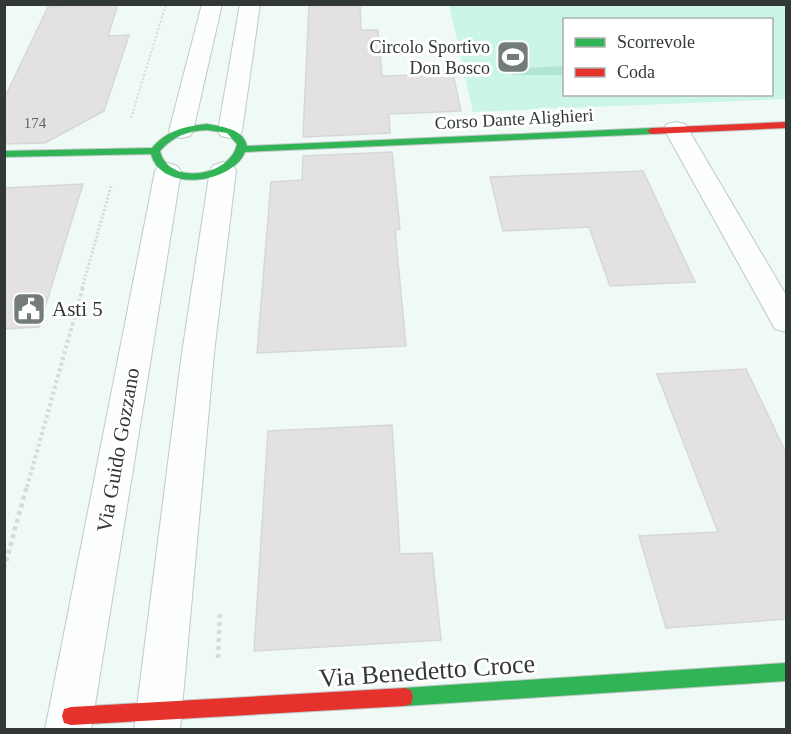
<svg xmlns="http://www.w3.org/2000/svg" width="791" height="734" viewBox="0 0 791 734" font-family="Georgia,serif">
<rect width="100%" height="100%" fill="#eff9f6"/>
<path fill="#caf5e8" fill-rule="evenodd" d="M449 5H786V99L473 112ZM564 20H772V94H564Z"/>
<path fill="#b2e4d6" d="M564 66V75H514L501 69Z"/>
<path fill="#e3e1e4" stroke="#d6d8d8" stroke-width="1.5" d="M61 4H118L108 36 129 35 104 111 45 143 4 144V99L48 7H60Z
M309 4H360L361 30H378L382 76 453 74 461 111 389 114 390 133 303 137Z
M392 152 400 229 395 230 406 346 257 353 271 182 302 180 303 156Z
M643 171 695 282 610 286 589 227 503 231 490 177Z
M83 184 39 327 4 329V188Z
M746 369 786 453V619L666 628 639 536 718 532 657 374Z
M392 425 400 554 432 553 441 640 254 651 268 431Z"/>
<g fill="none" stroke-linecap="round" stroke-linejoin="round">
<defs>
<path id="street" d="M202 4H222L193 131 190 136 181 138 172 136 169 131Z
M240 4H260L242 131 239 136 230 138 221 136 218 131Z
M676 122 685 124 688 129 786 295V332L775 329 664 129 667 124Z
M223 162 232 165 236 170 214 353 180 730H134L182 353 210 170 214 165Z
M168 163 177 166 181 171 91 730H45L155 171 159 166Z"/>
<path id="fast" d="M207 124C222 127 243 128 247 146L652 128 657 131 652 134 245 152C232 184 161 193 151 154L4 157V151L152 148C166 131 185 126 207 124ZM207 130 227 133 237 144C231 176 169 187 160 151 173 136 188 131 207 130Z
M786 663V681L404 706 397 704 395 697 397 690 404 688Z"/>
<path id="jam" d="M786 122V128L652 134 647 131 652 128Z
M404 688 411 690 413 697 411 704 404 706 71 725 64 723 62 716 64 709 71 707Z"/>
</defs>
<use href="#street" stroke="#c2c9c7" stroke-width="2"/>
<use href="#fast" stroke="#c2c9c7" stroke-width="2"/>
<use href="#jam" stroke="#c2c9c7" stroke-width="2"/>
<path stroke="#d8dada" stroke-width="2" stroke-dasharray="2 2" stroke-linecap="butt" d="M131 118 166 4"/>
<path stroke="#d8dada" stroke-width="3" stroke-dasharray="2 2" stroke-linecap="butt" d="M82 288 111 186"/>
<path stroke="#d8dada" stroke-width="4" stroke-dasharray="3 3" stroke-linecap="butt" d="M27 487 83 287"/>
<path stroke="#d8dada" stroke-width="4.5" stroke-dasharray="4 4" stroke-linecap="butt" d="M4 569 27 485
M218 658 220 611"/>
<use href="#street" fill="#fdfefe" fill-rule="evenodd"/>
<use href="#fast" fill="#30b455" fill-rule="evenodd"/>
<use href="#jam" fill="#e5322d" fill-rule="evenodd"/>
</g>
<defs>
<symbol id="stadium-square" viewBox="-11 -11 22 22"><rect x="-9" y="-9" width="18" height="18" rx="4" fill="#747c79" stroke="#fff"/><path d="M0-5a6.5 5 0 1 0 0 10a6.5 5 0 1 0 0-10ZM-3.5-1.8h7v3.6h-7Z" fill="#fff"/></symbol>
<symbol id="civic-square" viewBox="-11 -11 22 22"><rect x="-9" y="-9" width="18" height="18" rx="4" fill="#747c79" stroke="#fff"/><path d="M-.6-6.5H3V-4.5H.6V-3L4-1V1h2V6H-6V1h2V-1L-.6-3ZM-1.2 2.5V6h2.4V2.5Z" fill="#fff"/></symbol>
</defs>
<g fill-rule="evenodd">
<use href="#stadium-square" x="494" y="38" width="38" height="38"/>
<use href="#civic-square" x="10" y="290" width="38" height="38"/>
</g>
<g text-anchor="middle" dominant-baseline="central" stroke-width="6" stroke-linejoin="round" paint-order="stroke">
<g font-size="15" fill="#606564">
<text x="35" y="123">174</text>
</g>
<g font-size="18" fill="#313836" stroke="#fff" text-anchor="end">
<text x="490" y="47">Circolo Sportivo<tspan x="490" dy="21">Don Bosco</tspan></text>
</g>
<g font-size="18" fill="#313836" stroke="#fff">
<text transform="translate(514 119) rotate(-3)">Corso Dante Alighieri</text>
</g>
<g font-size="21" fill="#313836" stroke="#fff" text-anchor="start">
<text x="52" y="309">Asti 5</text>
</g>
<g font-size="21" fill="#313836" stroke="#fff">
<text transform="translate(118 450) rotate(-80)">Via Guido Gozzano</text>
</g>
<g font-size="26" fill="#313836" stroke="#fff">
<text transform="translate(427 671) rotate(-4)">Via Benedetto Croce</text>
</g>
</g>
<rect width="791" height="734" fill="none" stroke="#313836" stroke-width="12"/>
<rect x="563" y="18" width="210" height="78" fill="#ffffff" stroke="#adafaf" stroke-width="1.5"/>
<rect x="575" y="38" width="30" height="9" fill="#30b455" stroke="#adafaf" stroke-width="1.5"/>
<text x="617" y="48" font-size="18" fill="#313836">Scorrevole</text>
<rect x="575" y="68" width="30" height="9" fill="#e5322d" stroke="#adafaf" stroke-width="1.5"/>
<text x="617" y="78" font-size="18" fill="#313836">Coda</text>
</svg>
